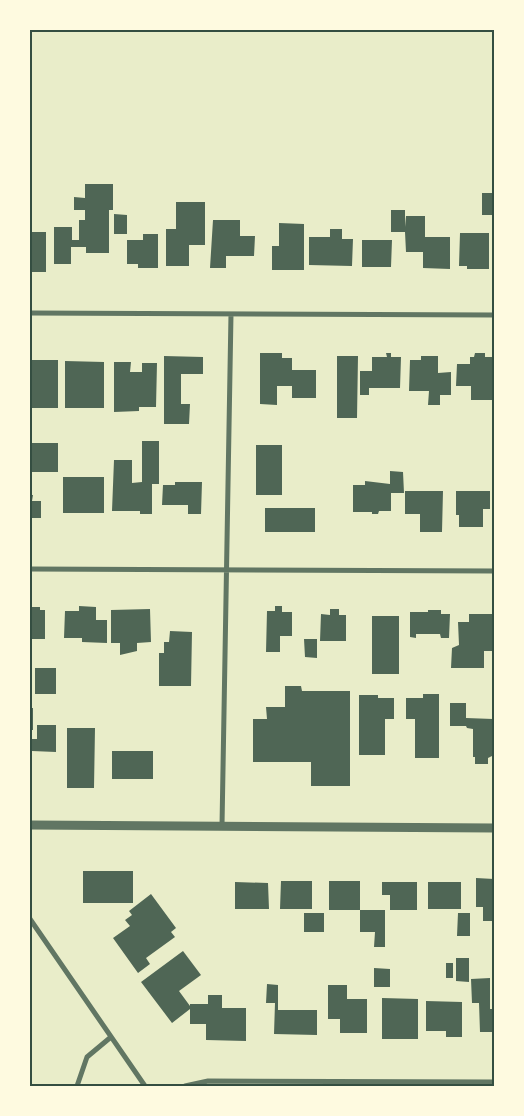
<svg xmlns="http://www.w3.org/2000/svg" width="524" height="1116" viewBox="0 0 524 1116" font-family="Mulish,sans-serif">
<rect width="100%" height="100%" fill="#e9edc9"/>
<path fill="#4f6655" d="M85 184H113V210H109V253H86V247H71V264H54V227H72V240H79V220H85V210H74V197L85 198Z
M482 193H494V215H482Z
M176 202H205V245H189V266H166V229H176Z
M391 210H405V227L406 216H425V237H450V269L423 268V252H406L405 232H391Z
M114 214 127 215V234H114Z
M213 220H240V236H255L254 256H226V268H210Z
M279 223 304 224V270H272V246H279Z
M330 229H342V239H353L352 266 309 265V237H330Z
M30 232H46V272H30Z
M460 233H489V269H467V266H459Z
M143 234H158V268H138V264H127V240H143Z
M362 240H392L391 267H362Z
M260 353H282V358H292V370H316V398H292V386H277V405L260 404Z
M386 353H391V357H401L400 388H369V395H360V371H372V357H387Z
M475 353H485V357H494L493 400H471V386H456L457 364H470V357H474Z
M164 356 203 357V374H181V404H190L189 424H164Z
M337 356H358L357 418H337Z
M421 356H438V373L451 372V395H440V405H428L429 391H409L410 360H421Z
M30 360H58V408H30Z
M65 361 104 362V408H65Z
M114 362H131L130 372H142V363H157L156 407H139V411L114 412Z
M142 441H159V484H152V514H140V511H112L114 460H132V483L142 482Z
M31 443H58V472H31Z
M256 445H282V495H256Z
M390 471 403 472 404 493H391V511H379L378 514H372V512H353V485H365V481L390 484Z
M63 477H104V513H63Z
M175 482H202L201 514H188V505H162L163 485H175Z
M405 491H443L442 532H420V514H405Z
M456 491H490V509H483V527H459V515H456Z
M30 495H33L32 501H41V518H30Z
M265 508H315V532H265Z
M79 606 96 607V620H107V643L82 642V638H64L65 611H79Z
M275 606H282V612H292V636H280V652H266L267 611H275Z
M30 607H40V610H45V639H30Z
M150 609 151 642 137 643V651L120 655V643H111V610Z
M330 609H339V615H346V641H320L321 614 330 615Z
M428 610H441V614H450L449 638H441L440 634H416V638L410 637V612H428Z
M469 614H492V651H484V668H451L452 648 459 645 458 622H469Z
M372 616H399V674H372Z
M170 631 192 632 191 686H159V653H164V642H169Z
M304 639H317V658L305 657Z
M35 668H56V694H35Z
M285 686H301L302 691H350V786H311V762H253V719H267L266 707H285Z
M423 694H439V758H415V719H406V698H423Z
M359 695H378V698H394V719H385V755H359Z
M450 703H466V718L493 719 492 756 488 758V764H475V757H473V729L467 728 466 726H450Z
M30 708H33V730H30Z
M37 725H56V752L32 751V739H37Z
M67 728H95L94 788H67Z
M112 751H153V779H112Z
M83 871H133V903H83Z
M476 878 494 879V921H483V907H476Z
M281 881H312V909H280Z
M329 881H360V910H329Z
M235 882 268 883 269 909H235Z
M382 882H417V910H390V895H382Z
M428 882H461V909H428Z
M151 894 176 928 171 932 175 937 146 958 150 964 138 973 113 938 130 926 125 920 132 915 129 911Z
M360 910H385V947H374L375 932H360Z
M304 913H324V932H304Z
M458 913H470V936H457Z
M183 951 201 975 179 991 190 1006V1004H208V995H222V1008H246V1041L206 1040V1024H190V1009L172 1023 141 982Z
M456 958H469V982L456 981Z
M446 963H453V978H446Z
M374 968 390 969V987H374Z
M490 978V1009H494V1032H480L479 1003H472L471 979Z
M267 984 278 985V1010H317V1035L274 1034 275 1003H266Z
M328 985H347V999H367V1033H340V1019H328Z
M382 998 418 999V1039H382Z
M426 1001 462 1002V1037H446V1031H426Z"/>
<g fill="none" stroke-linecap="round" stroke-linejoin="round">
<path stroke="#617663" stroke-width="5" d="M30 313 494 315
M30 569 494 571
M222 826 231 314
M30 919 145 1086
M77 1086 87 1057 111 1037
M185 1086 208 1081 494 1082"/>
<path stroke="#617663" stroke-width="9" d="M30 825 494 828"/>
</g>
<rect width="524" height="1116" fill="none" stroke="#fefae0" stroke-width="62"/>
<rect x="31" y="31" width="462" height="1054" fill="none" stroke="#344e41" stroke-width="2"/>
</svg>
